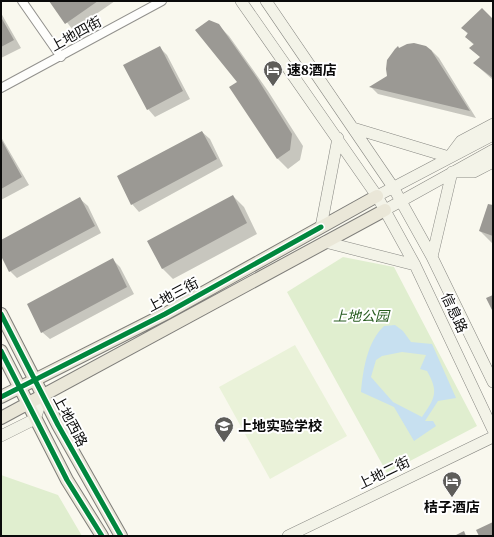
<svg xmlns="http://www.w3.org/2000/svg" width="494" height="537" viewBox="0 0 494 537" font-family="Spectral,'Noto Sans SC',serif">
<rect width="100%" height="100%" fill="#f9f8ee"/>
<path fill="#e0eecf" d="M343 257 394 267 477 426 387 473 287 292Z
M1 475 58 495 82 536H1Z"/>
<path fill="#eaf2d9" d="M295 345 347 436 270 479 219 387Z"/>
<path fill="#c7e0f0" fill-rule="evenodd" d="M395 325 403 331 411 342 432 344 456 398 438 401 425 421H433L436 426 414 441 394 407 361 392C363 370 367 342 384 326ZM402 352 426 355 420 369 427 371C439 392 435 398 422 417L393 402 371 377 376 360 382 356Z"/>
<path fill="#0003" d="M50 1H115L73 30Z
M1 13 21 48 1 58Z
M493 20V80L474 63 481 57 474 45 466 37 468 34 462 28Z
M218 25 229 36 268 91 303 146 300 160 288 169 278 159 238 82Z
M159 47 167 55 190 99 155 117 148 109Z
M399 49 431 50 439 58 476 118 378 94 371 87 388 77Z
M202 132 210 139 223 166 139 212 132 204Z
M1 137 29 185 1 200Z
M233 196 244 207 257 234 173 279 162 268Z
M80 199 88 206 101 233 17 278 10 271 1 254V241Z
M493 207V244L480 231Z
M113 260 120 267 134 294 50 339 42 332Z"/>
<path fill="#9b9994" d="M49 1H98L65 24Z
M482 8 493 19V78L473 63 480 57 469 48 474 44 465 37 468 33 461 28Z
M1 17 14 40 1 47Z
M209 20 219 24 257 78 292 134 290 150 277 159 229 87 237 82 195 30Z
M414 43 426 46 431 50 470 111 369 87 387 76 386 69 387 60 395 49 398 46 399 48 407 44Z
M160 46 183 91 147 110 123 65Z
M202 131 217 159 131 205 117 176Z
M1 139 22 177 1 189Z
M233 195 247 223 162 269 147 241Z
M80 197 95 226 9 272 1 256V240Z
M488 204 493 205V236L479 231Z
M113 258 127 287 41 333 27 304Z
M493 295V312L486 298Z
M493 522V536H479L476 530Z
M464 531 466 536H454Z"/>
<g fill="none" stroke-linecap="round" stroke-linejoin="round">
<defs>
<path id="street" d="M22 1 61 57
M1 88 162 1"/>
<path id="secondary" d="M241 1 377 196 415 265 493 430
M266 1 393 187 432 257 493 382
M353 128 449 157 461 141 493 124
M455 172H474L493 162
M377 196 493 135
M385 210 493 150
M321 227 338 138
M325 242 415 265
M432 257 452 172
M1 436 35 419 43 396
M288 536 493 437"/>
<path id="primary" d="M1 314 58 425 121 536
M1 351 67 480 102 536
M1 397 165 314 377 196
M1 418 385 210"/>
</defs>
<use href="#street" stroke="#92918d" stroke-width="10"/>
<use href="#secondary" stroke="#888883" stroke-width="12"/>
<use href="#primary" stroke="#7f7e7a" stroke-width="14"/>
<use href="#street" stroke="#fefefc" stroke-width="8"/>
<use href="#secondary" stroke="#f3f3e8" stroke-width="11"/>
<use href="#primary" stroke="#eae7d8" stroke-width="12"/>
<defs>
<path id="cycleway" d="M1 314 58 425 121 536
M1 351 67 480 102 536
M1 397 165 314 321 227"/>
</defs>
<use href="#cycleway" stroke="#fff" stroke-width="8"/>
<use href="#cycleway" stroke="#00873e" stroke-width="5"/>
</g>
<defs>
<symbol id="hotel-pin" viewBox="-11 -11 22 30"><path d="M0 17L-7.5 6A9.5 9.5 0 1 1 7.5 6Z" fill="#5e5d5a" stroke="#fff"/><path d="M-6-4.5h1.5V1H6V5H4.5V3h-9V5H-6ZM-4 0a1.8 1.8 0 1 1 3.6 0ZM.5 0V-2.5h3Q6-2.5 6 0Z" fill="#fff"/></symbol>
<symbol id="school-pin" viewBox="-11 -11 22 30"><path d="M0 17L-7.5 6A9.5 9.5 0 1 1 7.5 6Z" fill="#5e5d5a" stroke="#fff"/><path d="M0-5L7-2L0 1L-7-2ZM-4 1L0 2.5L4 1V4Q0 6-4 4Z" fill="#fff"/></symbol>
</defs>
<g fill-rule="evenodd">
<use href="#hotel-pin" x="262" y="59" width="22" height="30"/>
<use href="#school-pin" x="213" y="415" width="22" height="30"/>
<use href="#hotel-pin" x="441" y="470" width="22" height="30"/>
</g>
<g text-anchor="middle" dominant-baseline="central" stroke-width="4" stroke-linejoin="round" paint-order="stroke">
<g font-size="14" fill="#0a0a0a" stroke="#fff">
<text transform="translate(76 34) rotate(-29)">上地四街</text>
<text transform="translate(173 295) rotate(-28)">上地三街</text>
<text transform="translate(454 313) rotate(65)">信息路</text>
<text transform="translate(70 421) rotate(62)">上地西路</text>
<text transform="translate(384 473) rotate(-26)">上地二街</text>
</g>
<g font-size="14" font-weight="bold" fill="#0a0a0a" stroke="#fff" text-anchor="start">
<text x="287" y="70">速8酒店</text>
<text x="238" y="426">上地实验学校</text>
<text x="452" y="507" text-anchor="middle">桔子酒店</text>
</g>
<g font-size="14" font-style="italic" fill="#285c20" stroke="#fff">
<text x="361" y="316">上地公园</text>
</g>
</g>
<rect width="494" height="537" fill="none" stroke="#0a0a0a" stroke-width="4"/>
</svg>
